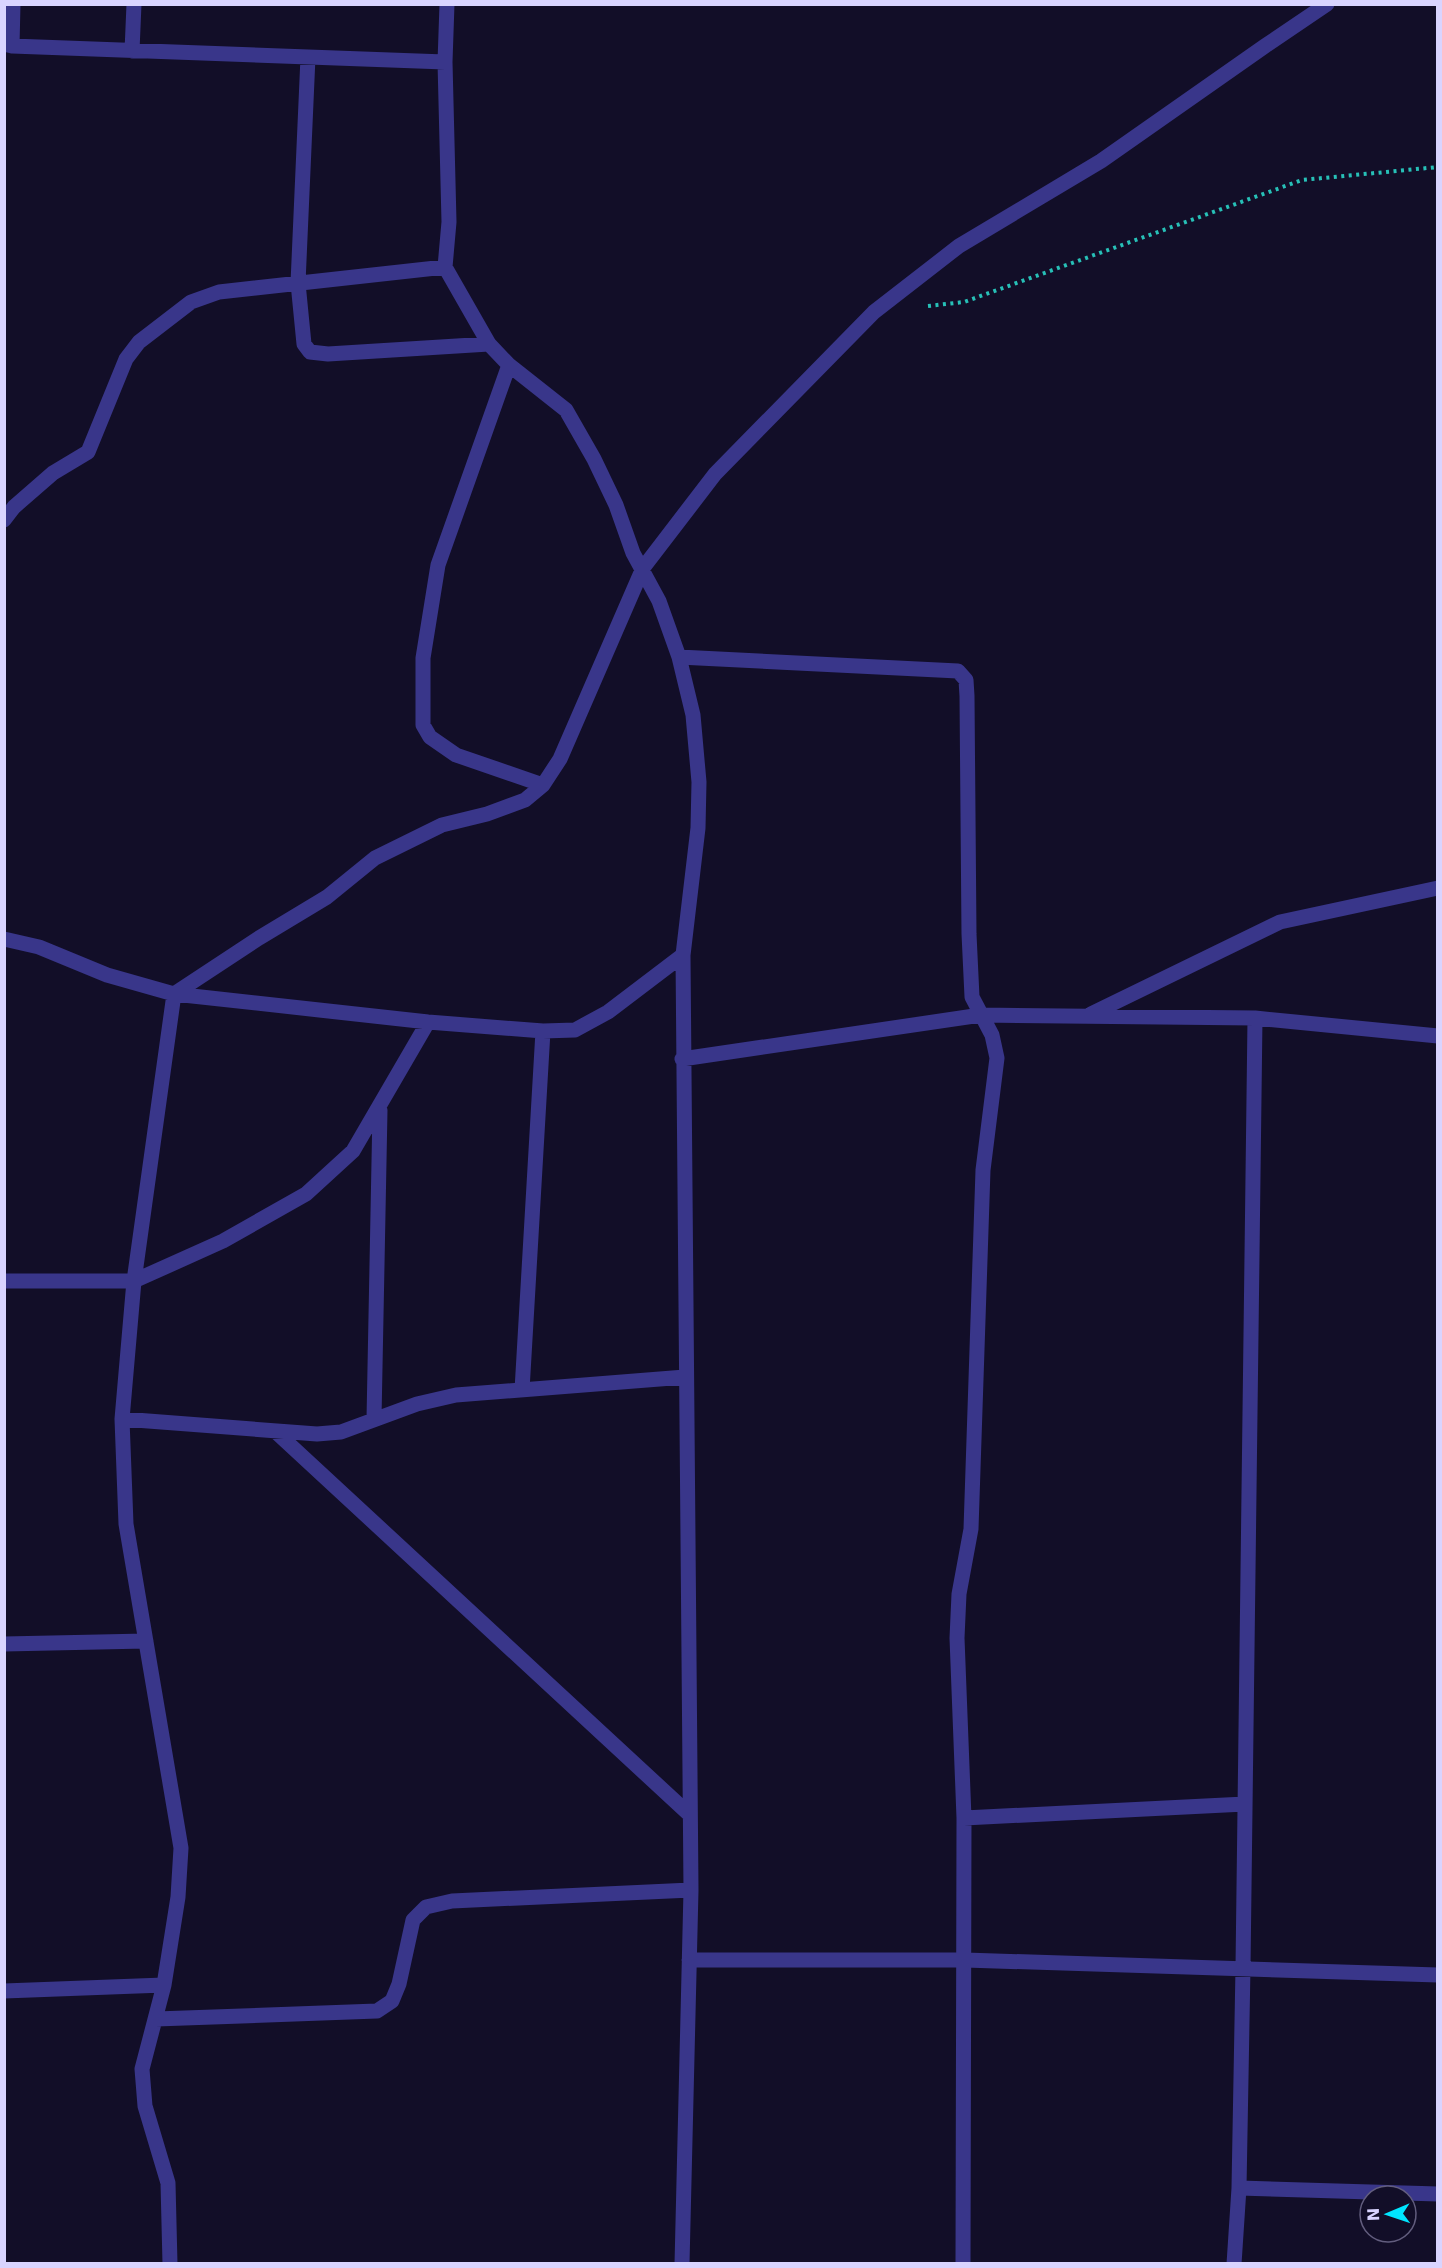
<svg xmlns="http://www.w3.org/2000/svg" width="1442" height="2268" viewBox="0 0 1442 2268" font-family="'DejaVu Sans',sans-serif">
<rect width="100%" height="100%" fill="#120e28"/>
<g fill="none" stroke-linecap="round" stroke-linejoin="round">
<path stroke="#27c0b7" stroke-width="4" stroke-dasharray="3 4.5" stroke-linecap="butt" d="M928 306 964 302 1302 180 1438 167"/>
<path stroke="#39368a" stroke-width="15" d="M447 4 445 62 449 222 445 267 489 344 509 365 566 410 594 459 616 505 633 553 659 601 679 657 693 715 699 782 698 828 683 955 691 1890 682 2264
M4 44 12 46 445 62
M12 46 13 4
M132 51 134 4
M308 57 298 283 304 344 310 352 328 354 489 344
M509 365 438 565 423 658V725L430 737 456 755 543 785
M4 520 14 507 53 473 88 452 126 359 139 342 191 302 219 292 445 267
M679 657 958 671 966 680 967 696 969 934 972 997 992 1035 997 1058 983 1170 971 1529 959 1594 957 1638 964 1818 963 2264
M4 939 39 947 107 975 174 994 428 1022 543 1031 575 1030 608 1012 683 955
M1091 1014 1280 922 1438 888
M682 1059 981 1015 1255 1018 1438 1036
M4 1281H134L223 1241 306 1194 353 1151 428 1022
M522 1390 543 1031
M122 1419 317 1434 341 1432 417 1404 456 1395 685 1377
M374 1419 380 1110
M276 1432 690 1815
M4 1644 146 1641
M964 1818 1245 1804
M689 1960H965L1438 1975
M4 1991 164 1985
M156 2019 377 2011 392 2001 399 1984 413 1920 426 1907 452 1901 691 1890
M1239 2188 1438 2194
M170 2264 168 2183 145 2106 142 2069 164 1985 178 1897 181 1848 126 1524 122 1419 134 1281 174 994 259 938 327 897 375 858 442 825 487 814 525 800 543 785 560 759 643 568 715 474 874 312 959 246 1101 161 1265 46 1327 4
M1234 2264 1239 2188 1243 1967 1255 1018"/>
</g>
<rect width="1442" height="2268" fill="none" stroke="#d9d4ff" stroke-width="12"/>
<g transform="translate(1388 2214) rotate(268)"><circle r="28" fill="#120e28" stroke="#625d7e" stroke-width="1.5"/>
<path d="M0-4.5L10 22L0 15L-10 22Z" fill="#00e5ff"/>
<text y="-9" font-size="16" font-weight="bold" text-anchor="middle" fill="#d9d4ff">N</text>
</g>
</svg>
